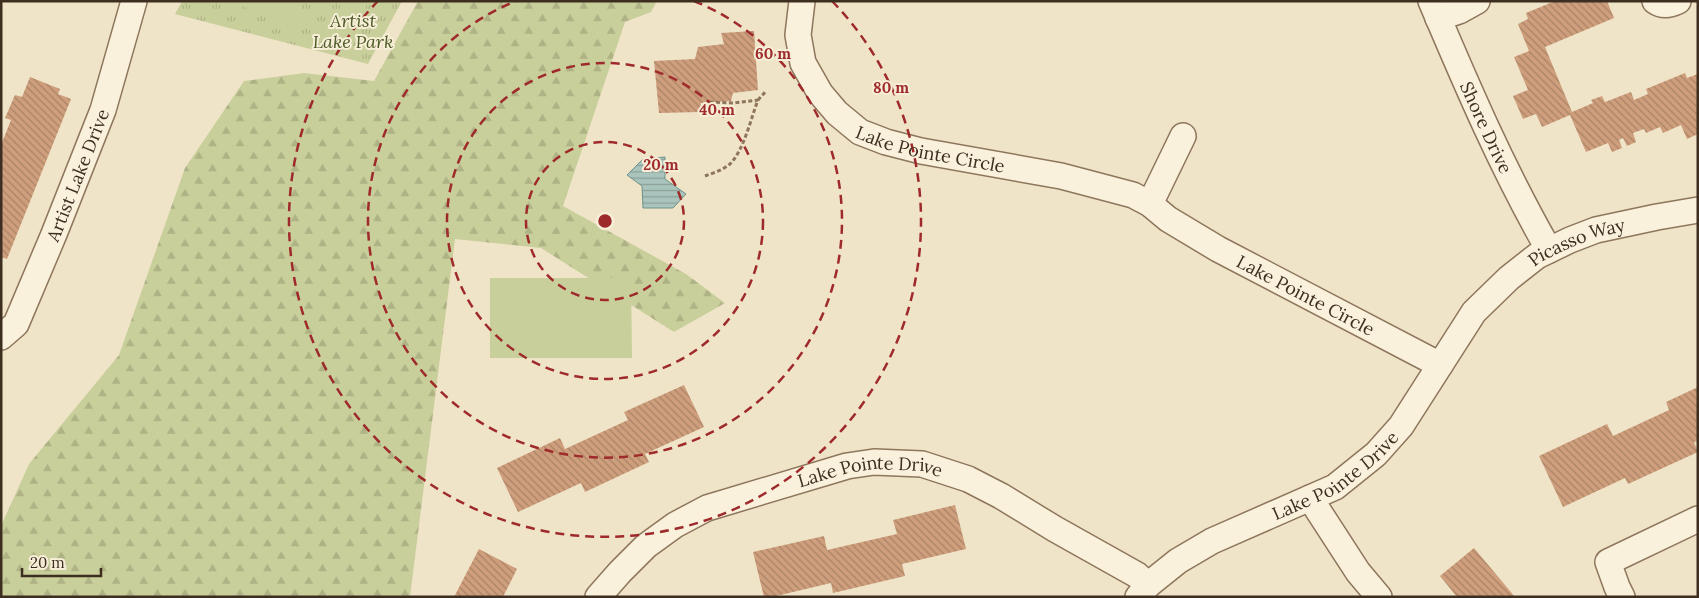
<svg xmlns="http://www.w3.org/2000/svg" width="1699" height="598" viewBox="0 0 1699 598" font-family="Lora,serif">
<defs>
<pattern id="grass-tufts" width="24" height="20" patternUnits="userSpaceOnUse" patternTransform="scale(1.25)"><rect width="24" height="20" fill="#c9cf9b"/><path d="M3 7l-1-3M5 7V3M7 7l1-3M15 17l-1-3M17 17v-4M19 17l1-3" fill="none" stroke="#aeb285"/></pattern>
<pattern id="forest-firs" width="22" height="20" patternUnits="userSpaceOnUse" patternTransform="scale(1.25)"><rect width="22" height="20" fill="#c9cf9b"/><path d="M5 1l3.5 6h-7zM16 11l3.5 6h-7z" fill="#aeb285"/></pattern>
<pattern id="water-rules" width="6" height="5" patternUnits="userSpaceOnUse" patternTransform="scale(1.25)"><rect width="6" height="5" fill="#a9c4bc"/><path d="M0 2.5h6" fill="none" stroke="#8ba098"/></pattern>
<pattern id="building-back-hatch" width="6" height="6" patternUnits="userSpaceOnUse" patternTransform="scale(1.25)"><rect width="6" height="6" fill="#cf9f7d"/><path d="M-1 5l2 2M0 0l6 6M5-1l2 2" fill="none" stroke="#a98266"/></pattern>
</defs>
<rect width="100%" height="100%" fill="#f0e4c8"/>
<path fill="url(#grass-tufts)" d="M182 1H402L368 64 175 14Z"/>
<path fill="url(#forest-firs)" d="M418 1H657L651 12 625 22 563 206 686 274 725 303 674 332 541 248 455 239 410 597H1V526L29 464 119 355 185 168 244 81 304 73 374 81Z"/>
<path fill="#c9cf9b" d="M238 1H303L293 26 237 4Z
M342 1H368L349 56 325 47Z
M490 278H631L632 358H490Z"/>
<path fill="url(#water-rules)" stroke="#6f938a" d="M665 157V179L686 194 673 208H643L642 186 627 175 643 159Z"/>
<path fill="url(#building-back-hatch)" d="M1555 1H1607L1614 18 1545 47 1572 112 1593 103 1591 100 1602 96 1605 102 1631 92 1634 100 1648 94 1646 89 1685 73 1687 78 1698 74V134L1687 139 1681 125 1663 133 1660 127 1646 133 1644 129 1633 133 1636 142 1627 146 1623 138 1619 140 1622 148 1612 152 1608 143 1586 152 1570 115 1542 127 1536 114 1523 119 1513 96 1528 90 1514 57 1529 51 1518 24 1528 19 1526 13Z
M754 31 758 90 733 93 731 101 701 103 700 112 659 113 654 61 695 59 698 47 724 44 721 33Z
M30 77 60 89 58 94 71 99 7 259 1 257V145L11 120 5 118 15 95 22 97Z
M684 385 704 427 645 454 649 462 585 492 581 483 518 512 497 468 560 438 565 449 628 420 624 412Z
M1698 387V441L1694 442 1698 452 1628 484 1625 478 1563 507 1539 456 1607 424 1613 436 1669 410 1666 402Z
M955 505 966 549 902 564 905 576 833 593 831 583 772 597H764L753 552 824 536 827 550 897 534 893 520Z
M1474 548 1515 597H1457L1440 576Z
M479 549 517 569 503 597H454Z"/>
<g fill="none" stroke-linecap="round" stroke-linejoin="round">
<defs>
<g id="minor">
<path id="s1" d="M802 1 798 35 803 63 820 93 837 113 860 132 886 142 921 151 1061 176 1133 195 1150 204 1168 219 1218 249 1440 365"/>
<path id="s2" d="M1431 1C1467 86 1503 170 1549 250"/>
<path d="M1655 1C1662 6 1670 5 1678 1"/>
<path d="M1438 18 1459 11 1477 1"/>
<path d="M1150 204 1183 136"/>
<path id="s3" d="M1 337 16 324 54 234 103 110 134 1"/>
<path d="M1310 498 1358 572 1379 597"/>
<path id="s4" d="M598 597 620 572 646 546 675 525 707 508 847 466 874 462 922 464 968 479 1001 496 1055 529 1137 575 1148 585"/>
<path id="s5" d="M1138 597 1148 585 1178 561 1212 541 1335 487 1376 454 1401 426 1474 312 1509 278 1537 256 1570 240 1596 230 1657 217 1698 210"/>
<path d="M1622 597 1617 587 1608 562 1698 519"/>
</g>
</defs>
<use href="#minor" stroke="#8d765c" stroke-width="28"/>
<path stroke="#8d765c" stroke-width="3" stroke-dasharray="4 2.5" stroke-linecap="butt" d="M758 100 766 91
M705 176C713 173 723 170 730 164 744 150 751 118 758 100L734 103 707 102"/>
<use href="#minor" stroke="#faf1dc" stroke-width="25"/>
</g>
<g fill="none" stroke="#9e2a2b" stroke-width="2.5" stroke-dasharray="9 6">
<circle cx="605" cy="221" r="79"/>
<circle cx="605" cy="221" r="158"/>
<path d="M694 1A237 237 0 1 1 516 1"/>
<path d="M832 1A316 316 0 1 1 378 1"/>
</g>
<g text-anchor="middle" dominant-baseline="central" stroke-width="4" stroke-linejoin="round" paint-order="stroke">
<g font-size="18" font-style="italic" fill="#4d5a26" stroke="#f7eed8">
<text x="353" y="20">Artist<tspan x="353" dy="21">Lake Park</tspan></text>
</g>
<g font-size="18" fill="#3d2e20" stroke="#f7eed8">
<text stroke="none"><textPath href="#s2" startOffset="138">Shore Drive</textPath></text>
<text stroke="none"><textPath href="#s1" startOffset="226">Lake Pointe Circle</textPath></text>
<text stroke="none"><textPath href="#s3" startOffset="181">Artist Lake Drive</textPath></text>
<text stroke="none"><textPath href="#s5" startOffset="580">Picasso Way</textPath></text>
<text stroke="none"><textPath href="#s1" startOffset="634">Lake Pointe Circle</textPath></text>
<text stroke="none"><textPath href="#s5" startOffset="234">Lake Pointe Drive</textPath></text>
<text stroke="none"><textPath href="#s4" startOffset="311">Lake Pointe Drive</textPath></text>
</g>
</g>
<circle cx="605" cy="221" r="8" fill="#9e2a2b" stroke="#f7eed8" stroke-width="2.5"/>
<g font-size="15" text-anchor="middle" font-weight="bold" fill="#9e2a2b" stroke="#f7eed8" stroke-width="4" stroke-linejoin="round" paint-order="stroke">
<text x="773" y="59">60 m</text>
<text x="891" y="93">80 m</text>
<text x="717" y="115">40 m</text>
<text x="661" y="170">20 m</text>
</g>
<rect width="1699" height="598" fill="none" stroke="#3d2e20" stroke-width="5"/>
<path d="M22 568v8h79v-8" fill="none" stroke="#3d2e20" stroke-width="2.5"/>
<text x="30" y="568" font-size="15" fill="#3d2e20" stroke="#f7eed8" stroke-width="4" paint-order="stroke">20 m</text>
</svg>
